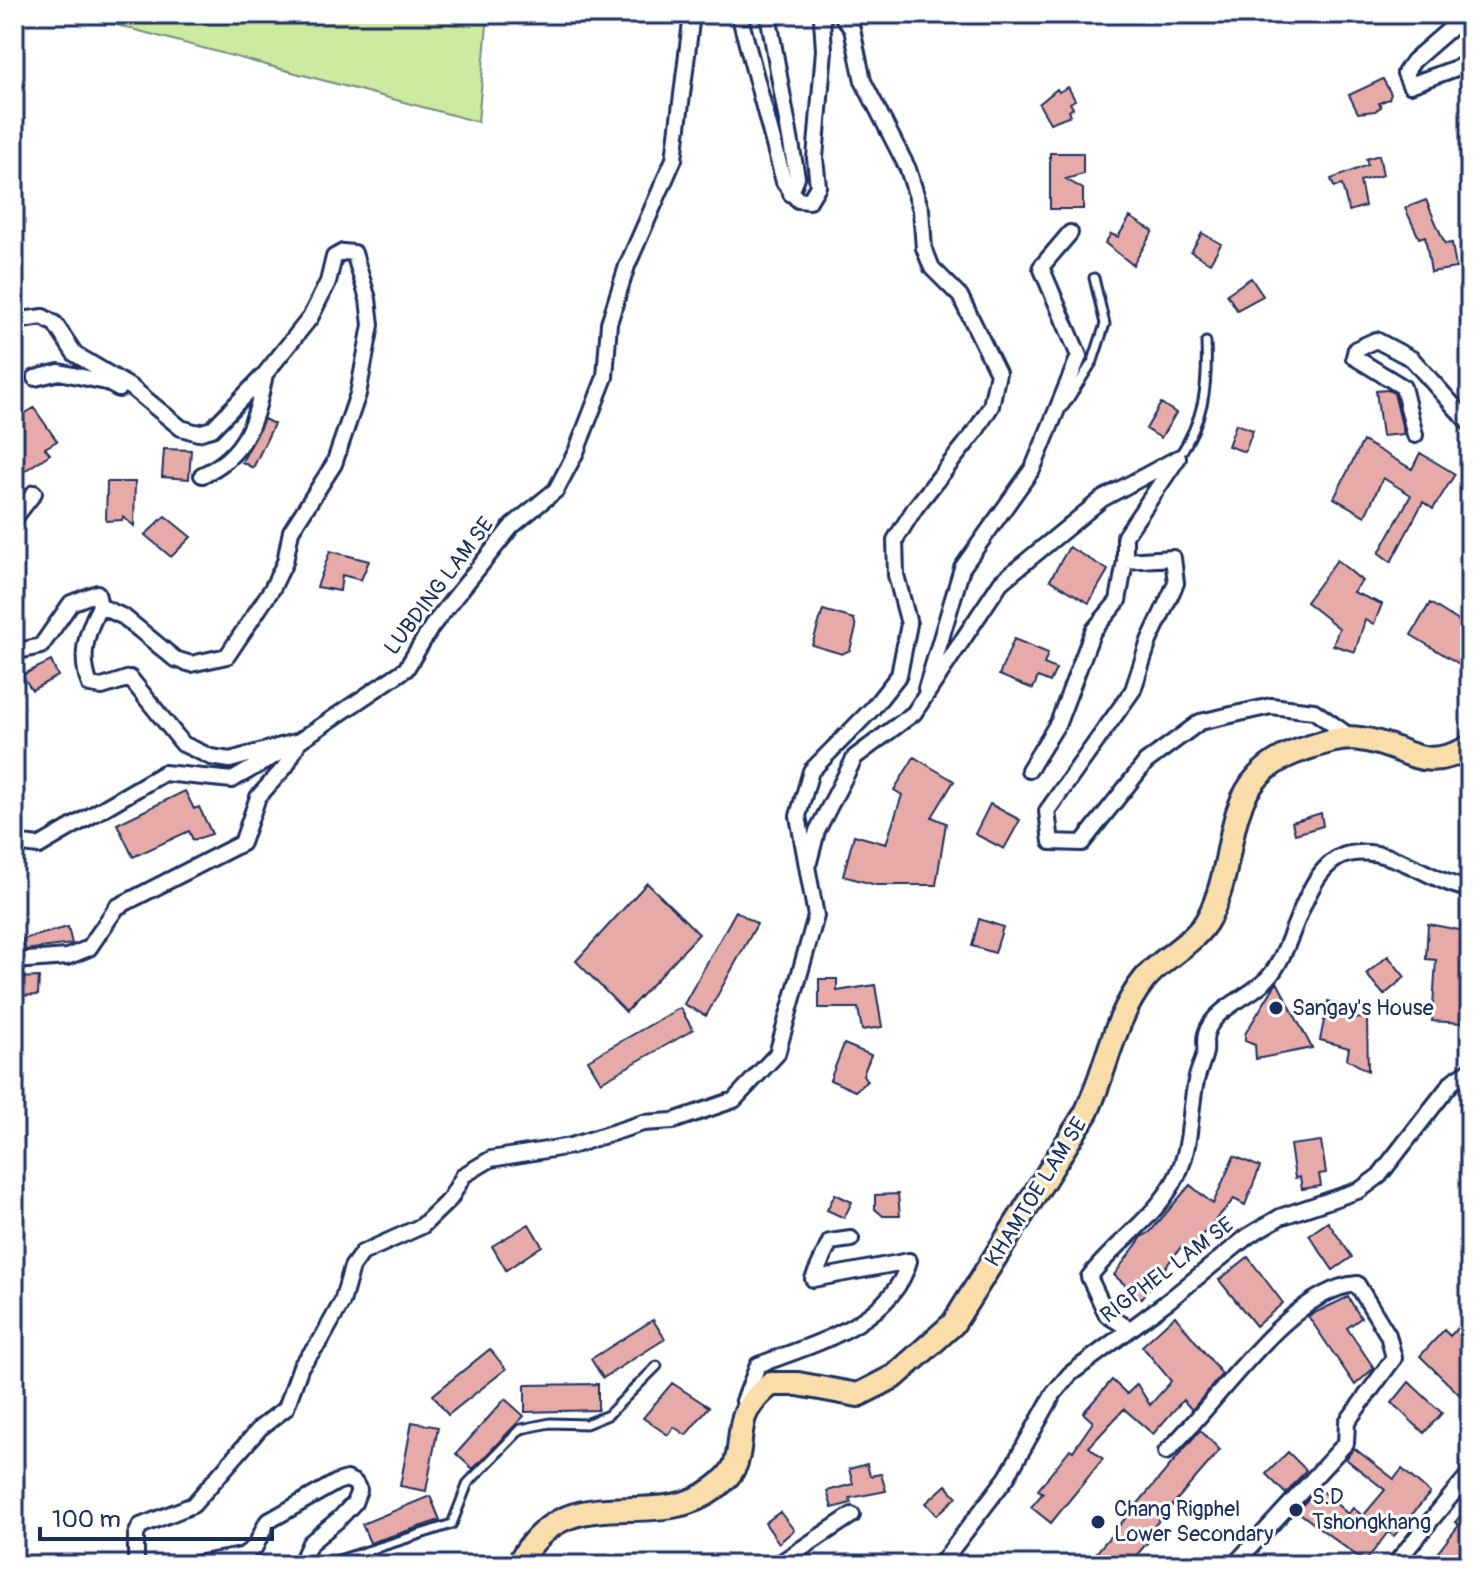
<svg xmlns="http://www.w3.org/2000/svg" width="1484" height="1579" viewBox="0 0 1484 1579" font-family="Pangolin,sans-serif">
<rect width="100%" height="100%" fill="#fff"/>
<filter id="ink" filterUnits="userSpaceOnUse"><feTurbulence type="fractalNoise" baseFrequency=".0125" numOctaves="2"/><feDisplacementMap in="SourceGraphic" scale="16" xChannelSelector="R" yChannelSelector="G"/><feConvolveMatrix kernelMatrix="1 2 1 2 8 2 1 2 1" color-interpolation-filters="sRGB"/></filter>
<g filter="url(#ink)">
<path fill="#cdeaa1" stroke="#748c80" stroke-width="2" d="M76 14H488L478 122Z"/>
<path fill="#e6aba8" stroke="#1b2f5e" stroke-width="2" d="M1383 79 1391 94 1389 99 1379 103 1381 107 1375 111 1358 113 1349 95Z
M1068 87 1075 100 1070 103 1073 108 1069 111 1071 115 1050 123 1039 104 1057 89 1059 92Z
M1050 153H1083V174L1066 179 1083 189V209H1050Z
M1379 155 1383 175 1360 181 1365 206 1349 211 1342 185 1334 187 1331 179 1368 165 1366 159Z
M1426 200 1445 244 1452 243 1456 268 1431 272 1425 236 1419 238 1405 208Z
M1130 217 1153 231 1133 265 1105 243 1111 234 1118 237Z
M1202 233 1221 244 1210 263 1191 252Z
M1251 278 1263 296 1237 310 1227 294Z
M1388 390 1394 393 1404 434 1382 436 1376 391Z
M1161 403 1176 413 1161 438 1146 429Z
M34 408 57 441 45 448 50 454 14 478V420Z
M264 419 274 424 253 468 242 462Z
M1236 424 1253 430 1245 452 1228 446Z
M1363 441 1412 469 1420 453 1455 474 1433 509 1423 502 1391 562 1379 553 1411 495 1383 478 1365 516 1334 498Z
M164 449 191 450 189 479 162 477Z
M107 482H135L134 526 123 517 122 520 106 521Z
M165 516 191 537 171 557 145 535Z
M1069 547 1108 570 1089 603 1050 580Z
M330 551 369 561 361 580 342 575 340 591 317 587Z
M1337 560 1362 581 1353 592 1382 604 1374 624 1365 620 1355 652 1333 645 1339 628 1306 602Z
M1430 603 1470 628V651L1461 665 1411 635Z
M823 610 854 619 856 628 850 650 842 654 812 645Z
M1014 639 1048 653 1044 664 1056 669 1050 682 1038 677 1033 689 999 675Z
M51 661 58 676 32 690 22 675Z
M914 757 954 781 932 817 946 823 936 885H876L843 876 854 835 886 844 902 795 894 790Z
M185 791 194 809 199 807 212 834 193 840 189 831 133 857 117 824Z
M990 804 1020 820 1004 849 975 834Z
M1321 813 1323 826 1295 834 1292 822Z
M647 883 699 934 626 1012 576 961Z
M736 911 757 924 706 1016 684 1004Z
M979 919 1003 927 995 953 972 946Z
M1428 924 1470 932 1462 1023 1432 1021 1436 960 1426 959Z
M68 927 72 944 25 950 23 939Z
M1388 956 1405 977 1384 995 1366 974Z
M39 977 38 995 14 996V978Z
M819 979H837V991L875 985 882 1027 862 1030 858 1008H819Z
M1277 982 1312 1048 1256 1059 1255 1045 1245 1041V1034Z
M1328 1001 1348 1008 1347 1019 1367 1018 1368 1071 1347 1059 1349 1048 1320 1040Z
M680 1008 693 1030 601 1082 588 1060Z
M844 1044 871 1055 863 1075 867 1081 855 1091 830 1080Z
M1321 1141 1326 1173 1319 1174 1321 1186 1302 1189 1300 1177 1295 1178 1290 1145Z
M1234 1156 1260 1167 1245 1205 1234 1199 1187 1252 1181 1247 1141 1299 1114 1275 1142 1237 1150 1232 1190 1185 1213 1204Z
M835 1194 852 1202 844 1218 827 1210Z
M898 1194 900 1216H883L875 1209V1195Z
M1328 1222 1352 1257 1333 1270 1309 1235Z
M529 1224 542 1246 506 1270 492 1246Z
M1248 1257 1283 1303 1256 1326 1219 1280Z
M1348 1297 1361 1318 1347 1328 1374 1368 1355 1385 1308 1316Z
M1470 1315V1405L1420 1356 1444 1330 1450 1336Z
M1175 1316 1222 1374 1192 1410 1183 1400 1153 1434 1124 1409 1089 1447 1103 1459 1051 1523 1031 1507 1043 1493 1038 1490 1070 1449 1073 1451 1093 1422 1083 1413 1112 1380 1127 1394 1137 1384 1150 1405 1169 1384 1171 1381 1142 1346Z
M653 1320 665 1339 603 1378 591 1359Z
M490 1349 506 1369 448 1415 433 1395Z
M1409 1382 1442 1413 1424 1433 1392 1403Z
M672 1383 709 1407 686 1435 674 1427 668 1435 643 1418Z
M598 1384V1410L525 1412V1385Z
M505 1399 524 1416 473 1469 456 1454Z
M412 1422 438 1427 426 1491 400 1486Z
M1200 1430 1220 1450 1149 1532 1154 1535 1128 1565H1099L1091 1559Z
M1354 1448 1394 1479 1402 1469 1430 1493 1394 1536 1388 1532 1365 1562 1297 1511 1318 1488 1348 1514 1353 1508 1363 1516 1385 1490 1346 1459Z
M1288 1452 1306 1470 1286 1494 1266 1474Z
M867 1464 870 1476 881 1474 886 1491 850 1498 851 1503 832 1508 827 1491 853 1484 849 1469Z
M946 1485 957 1497 937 1515 926 1503Z
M430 1496 440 1520 370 1543 362 1524Z
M1470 1505V1565H1428L1459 1525 1455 1522Z
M780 1512 794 1530 779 1543 765 1523Z"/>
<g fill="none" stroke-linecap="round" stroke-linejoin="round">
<defs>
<path id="lane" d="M1064 406 1093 361 1105 324 1094 278
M1178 458C1204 419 1208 388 1206 342
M323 1565 452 1524 468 1483 521 1429 550 1423 586 1424 608 1415 657 1366"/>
<path id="street" d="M739 14 784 182 798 200 809 201 818 186 815 158 824 50 822 19 826 14
M768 14 797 177 791 194
M1467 14 1413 61 1405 73 1410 85 1470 63
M14 321 43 317 55 324 75 354 132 388 181 428 198 433 212 429 265 374 310 318 328 282 334 257 343 252 354 253 368 299 371 325 358 394 334 464 291 531 285 562 272 589 227 656 191 664 175 659 124 617 100 606C86 632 79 657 90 685L102 687 130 678 183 744 211 757 230 760 299 741 406 669 432 626 512 526 556 490 576 452 605 377 609 323 627 266 674 159 692 14
M35 378 59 372 106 382 119 389
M1415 435 1403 387 1354 357 1356 349 1376 340 1412 359 1470 424
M202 475C247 455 256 420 265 374
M14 519 34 493
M14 652 41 646 71 603 97 593 100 606
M926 689 962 568 1033 468 1079 356 1041 267 1070 233
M1029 770 1058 723 1093 631 1118 601 1125 561
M14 843 39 846 164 773 232 780 295 744
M809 862 817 831 855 757 914 713 1001 582 1102 499 1178 458 1125 536V561L1173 558 1176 583 1149 641 1133 690 1047 811 1051 842 1082 843 1146 762 1200 722 1271 706 1314 711 1352 738
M14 961 67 957 89 948 117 907 242 843 258 797 286 766 299 741
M1128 1328 1107 1315 1089 1277C1116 1242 1158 1216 1177 1176 1192 1146 1189 1112 1196 1081 1198 1071 1203 1062 1205 1052 1206 1046 1204 1040 1206 1034 1214 1007 1250 998 1268 978 1296 948 1303 864 1349 854 1394 845 1428 882 1470 889
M749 1406 744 1401 758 1365C811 1345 892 1324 909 1261L813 1279 830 1242 851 1239
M1166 1452C1215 1406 1289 1289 1357 1284L1388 1335 1394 1358 1347 1422 1346 1443 1234 1565
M136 1565V1535L140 1526 193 1505 260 1428 286 1408 301 1366 321 1340 342 1302 352 1267 362 1253 422 1226 450 1199 464 1175 491 1159 571 1146 643 1123 673 1121 734 1100 777 1054 816 916 798 816 811 771 872 709 899 675 909 624 896 575 895 540 915 508 975 432 991 406 998 373 960 296 932 268 924 248 921 210 908 169 863 81 852 29 841 14
M189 1565 242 1556 255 1547 267 1522 337 1482 347 1479 355 1483 359 1490 354 1503 339 1519 310 1543 300 1565
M777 1565 852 1515
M940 1565 1007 1477 1054 1393 1070 1374 1168 1301 1248 1236 1280 1217 1360 1190 1379 1176 1453 1081 1470 1070
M1394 1565 1470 1473"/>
<path id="primary" d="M518 1565C567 1472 652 1536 715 1488 747 1464 735 1448 744 1417 749 1403 760 1393 771 1384H798L858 1395 895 1376 953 1324 1086 1113C1107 1069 1113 1019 1144 980 1163 956 1195 944 1209 917 1242 853 1216 779 1301 750 1319 744 1341 736 1360 739 1408 745 1419 775 1470 747"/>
</defs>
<use href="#lane" stroke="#1b2f5e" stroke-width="13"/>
<use href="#street" stroke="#1b2f5e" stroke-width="20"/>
<use href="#primary" stroke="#1b2f5e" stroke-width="28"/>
<use href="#lane" stroke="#fff" stroke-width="7"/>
<use href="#street" stroke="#fff" stroke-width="14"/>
<use href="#primary" stroke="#f9deab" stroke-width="22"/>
</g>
</g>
<g fill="#1b2f5e" stroke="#fff" stroke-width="3">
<circle cx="1276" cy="1008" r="8"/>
<circle cx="1296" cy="1510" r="8"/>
<circle cx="1098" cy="1522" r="8"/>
</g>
<g text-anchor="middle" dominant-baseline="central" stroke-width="6" stroke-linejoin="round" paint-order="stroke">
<g font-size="22" fill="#1b2f5e" stroke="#fff">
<text transform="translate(439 586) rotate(-53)">LUBDING LAM SE</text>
<text transform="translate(1036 1192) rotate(-58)">KHAMTOE LAM SE</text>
<text transform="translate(1167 1270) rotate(-37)">RIGPHEL LAM SE</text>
</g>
<g font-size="22" fill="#1b2f5e" stroke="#fff" text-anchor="start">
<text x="1292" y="1008">Sangay's House</text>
<text x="1312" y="1497">S.D<tspan x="1312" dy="25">Tshongkhang</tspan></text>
<text x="1114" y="1509">Chang Rigphel<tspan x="1114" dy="25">Lower Secondary</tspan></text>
</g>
</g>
<rect width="1484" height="1579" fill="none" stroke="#fff" stroke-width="48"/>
<rect x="24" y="24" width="1436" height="1531" fill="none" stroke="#1b2f5e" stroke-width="3" filter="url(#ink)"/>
<path d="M40 1527v12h232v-12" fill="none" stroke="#1b2f5e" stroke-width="4"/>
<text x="52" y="1527" font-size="24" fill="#1b2f5e" stroke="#ffffff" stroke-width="6" paint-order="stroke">100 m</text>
</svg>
